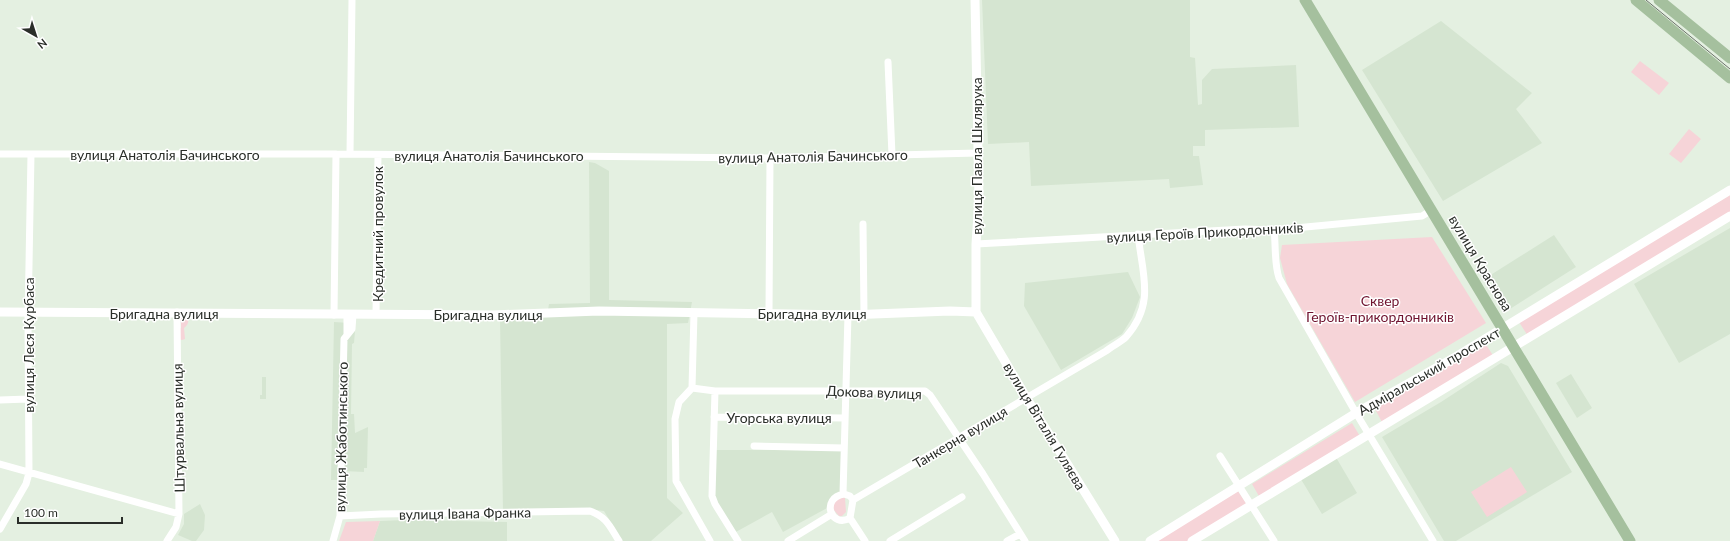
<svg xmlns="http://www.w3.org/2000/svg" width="1730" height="541" viewBox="0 0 1730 541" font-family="Lato,sans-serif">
<rect width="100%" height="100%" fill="#e4f0e1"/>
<path fill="#d5e5d1" d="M982 0H1190V57L1195 58 1198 105 1202 104V80L1212 69 1296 65 1299 127 1205 130V146H1193V156H1199L1203 185 1170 188 1169 179 1031 186 1029 142 988 144Z
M1441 21 1532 93 1516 109 1542 143 1443 201 1362 70Z
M589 162 595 163 609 171V300L692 302 688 323 667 324V498L683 513 651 541H622L604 511 589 509 503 512 500 317 548 310 549 304 590 303Z
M1730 228V334L1679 363 1634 284Z
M1554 235 1576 267 1510 309 1489 276Z
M1128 272 1140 297 1132 318 1122 334 1061 370 1024 306 1025 283Z
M334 322 350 323 355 331 354 343 352 344 351 414H354L355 433 368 427 367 468H364V472L344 471 343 480H331Z
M1501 363 1508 366 1572 472 1456 541H1444L1382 437 1441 402Z
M1571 374 1592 408 1577 418 1556 383Z
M262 377H266V399H260V395H262Z
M714 450H842L840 501 783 532 772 512 734 533 714 498Z
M1334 454 1357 493 1322 514 1299 476Z
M200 504 205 515 204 530 196 541H192L178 535 184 524V514Z
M404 520 507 522V541H373L380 521Z"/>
<path fill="#f6d4d8" d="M1640 61 1669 83 1659 95 1631 72Z
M1689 129 1701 139 1681 163 1669 154Z
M1730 195V213L1528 336 1519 322Z
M1432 237 1486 323 1355 402 1287 284 1280 258 1282 245Z
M181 317H188C189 322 188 325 184 328L185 339 182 340 178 339V328H181V323L180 321Z
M1485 343 1494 357 1383 424 1375 409Z
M1352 423 1361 438 1260 498 1252 484Z
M1511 467 1527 492 1487 517 1471 492Z
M1238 491 1248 506 1190 541H1156Z
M842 497 845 498 846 512 842 516H839L833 509 834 502Z
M380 521 373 541H339L346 522Z"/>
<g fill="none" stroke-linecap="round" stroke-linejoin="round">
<path stroke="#fff" stroke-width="7" d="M888 62 892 155
M0 154H336L770 158 978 153
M350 154 352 0
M863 224 864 314
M1274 230C1276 246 1274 263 1279 278L1356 413 1433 541
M976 244 1245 229 1274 230 1422 216 1432 210
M694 313 692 388 679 402 675 419 676 481 710 541
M769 313 770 158
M347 314V334
M376 314 378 155
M334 315 336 154
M692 388 715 391H925L930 395 983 474 1025 541
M715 391 712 496 715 504 738 541
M0 400 28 399
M714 417 845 418
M754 446 844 448
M1220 456 1274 541
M0 464 179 514
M843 494 848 315
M844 494 850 496 853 500 850 518C831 529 820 498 844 494Z
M853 500 1106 351C1112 346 1121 342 1126 337 1156 303 1142 274 1138 234
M340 516 381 514 590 511C607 517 610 527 619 541
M850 518 865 541
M0 529 26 484 29 473 28 320 31 154
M167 541 176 527 179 514 177 312
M333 541 340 516 344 339 352 329 353 314
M788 541 832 514
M890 541 962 497
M1007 541 1020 534"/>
<path stroke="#fff" stroke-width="9" d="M975 0 979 198 976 244V312L1026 397 1115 541
M0 312 493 315 599 311 848 315 950 311 976 312
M1150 541 1356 413 1452 359 1730 190
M1192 541 1730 216"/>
<path stroke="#a5c09e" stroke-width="11" d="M1305 0 1630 541
M1636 0 1730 78
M1659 0 1730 58"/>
<path stroke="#6b7269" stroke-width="1" d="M1646 0 1730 69"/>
</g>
<g text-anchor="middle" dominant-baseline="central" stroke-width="3" stroke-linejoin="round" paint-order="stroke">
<g font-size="14" fill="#2a2e29" stroke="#fff">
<text x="165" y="154">вулиця Анатолія Бачинського</text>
<text x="489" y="155">вулиця Анатолія Бачинського</text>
<text transform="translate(813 156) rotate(-1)">вулиця Анатолія Бачинського</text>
<text transform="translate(976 156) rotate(-90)">вулиця Павла Шклярука</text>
<text transform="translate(1205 232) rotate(-3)">вулиця Героїв Прикордонників</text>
<text transform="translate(377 234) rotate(-90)">Кредитний провулок</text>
<text transform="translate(1481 263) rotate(59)">вулиця Краснова</text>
<text x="164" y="313">Бригадна вулиця</text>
<text x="812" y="313">Бригадна вулиця</text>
<text x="488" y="314">Бригадна вулиця</text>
<text transform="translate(28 345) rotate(-90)">вулиця Леся Курбаса</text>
<text transform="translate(1429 371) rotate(-30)">Адміральський проспект</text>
<text transform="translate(874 392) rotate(2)">Докова вулиця</text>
<text x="779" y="417">Угорська вулиця</text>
<text transform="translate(1045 426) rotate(59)">вулиця Віталія Гуляєва</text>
<text transform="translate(178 428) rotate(-91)">Штурвальна вулиця</text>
<text transform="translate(341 437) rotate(-89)">вулиця Жаботинського</text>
<text transform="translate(960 437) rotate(-31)">Танкерна вулиця</text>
<text transform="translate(465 513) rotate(-1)">вулиця Івана Франка</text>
</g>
<g font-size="14" fill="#6f132f" stroke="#fff">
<text x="1380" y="300">Сквер<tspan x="1380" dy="16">Героїв-прикордонників</tspan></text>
</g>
</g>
<g transform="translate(36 36) rotate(141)" stroke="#ffffff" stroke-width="3" paint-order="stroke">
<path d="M0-3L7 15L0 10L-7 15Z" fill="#2a2e29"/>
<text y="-6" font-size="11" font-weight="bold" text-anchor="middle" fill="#2a2e29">N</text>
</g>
<path d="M18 517v6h104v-6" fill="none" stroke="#2a2e29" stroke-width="2"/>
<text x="24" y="517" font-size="12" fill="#2a2e29" stroke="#ffffff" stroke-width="3" paint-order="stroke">100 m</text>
</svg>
